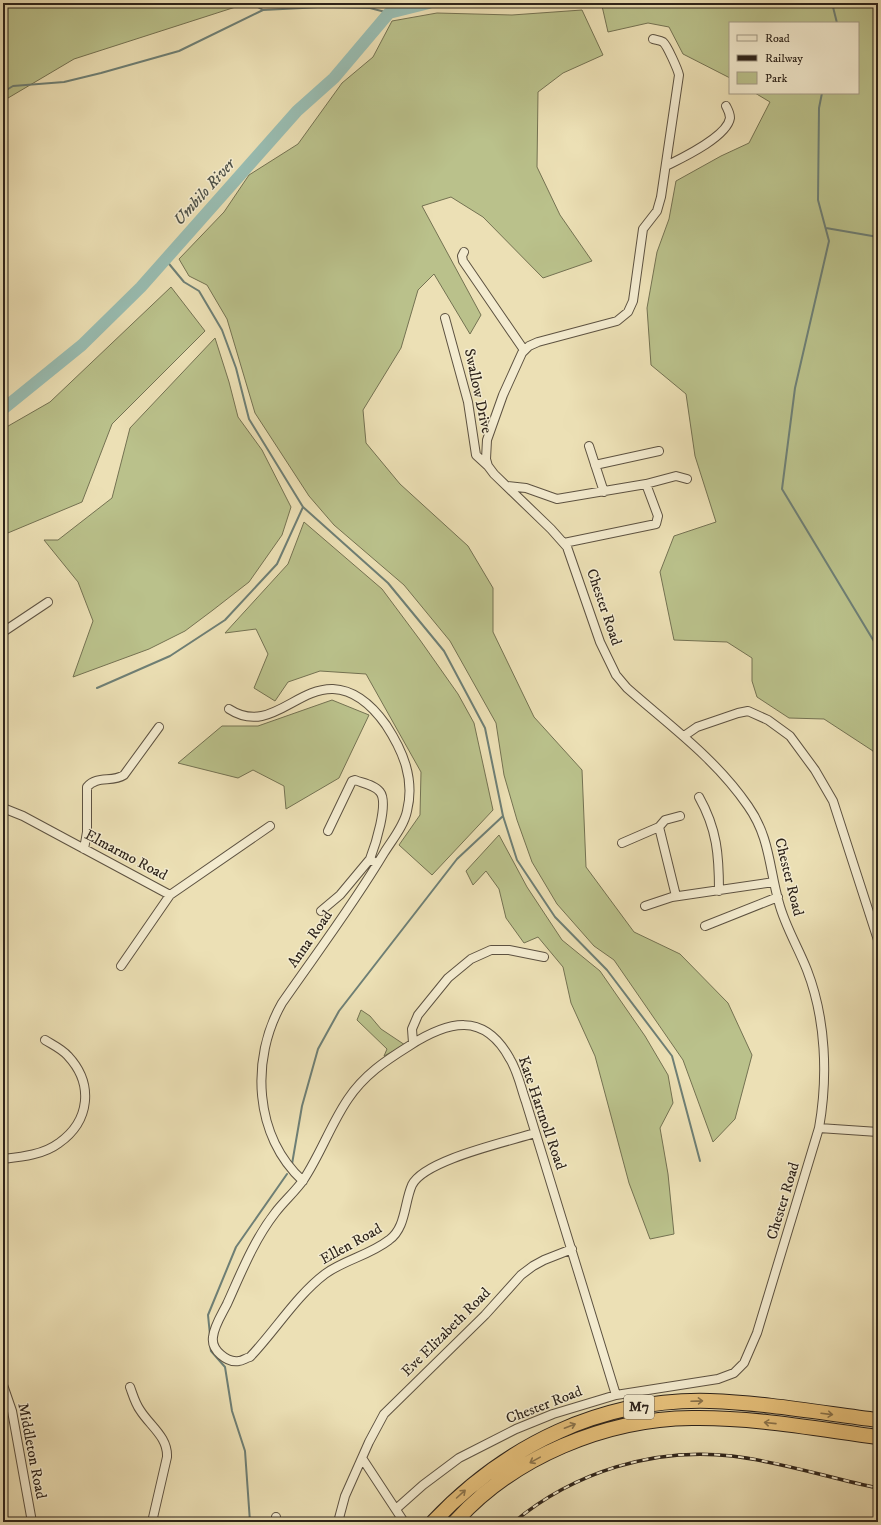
<svg xmlns="http://www.w3.org/2000/svg" width="881" height="1525" viewBox="0 0 881 1525" font-family="'IM FELL DW Pica',serif">
<rect width="100%" height="100%" fill="#ece0b5"/>
<filter id="stains"><feTurbulence type="fractalNoise" baseFrequency=".005" numOctaves="4"/><feColorMatrix values="0 0 0 0 .2 0 0 0 0 .09 0 0 0 0 .02 0 0 0 .5 -.17"/></filter>
<radialGradient id="worn" r=".72"><stop offset=".6" stop-color="#630" stop-opacity="0"/><stop offset="1" stop-color="#630" stop-opacity=".3"/></radialGradient>
<path fill="#bac18b" stroke="#747252" d="M3 3H248L74 59 3 101Z
M610 3H878V760L873 751 824 719 789 718 757 697 752 681V658L727 642 674 640 660 572 674 536 716 522 695 456 686 394 651 365 647 308 657 252 669 219 676 181 721 156 749 143 770 102 755 93H858V23H730V78L683 54 669 27 648 23 608 32 602 6Z
M582 10 603 55 563 73 538 92 537 167 560 215 592 261 543 278 483 217 451 197 422 206 481 315 470 334 434 274 418 290 401 348 363 410 366 443 400 484 468 546 493 588V632L534 717 582 770 586 867 634 932 680 954 728 1003 752 1055 735 1119 713 1142 683 1060 614 960 594 946 557 904 532 862 517 820 504 775 496 723 450 641 404 585 334 525 309 496 255 413 227 319 207 285 189 276 179 259 224 212 249 175 298 144 342 83 373 57 392 21 437 13 512 15Z
M171 287 205 331 112 424 82 502 3 535V429L50 402Z
M215 338 229 382 238 417 262 450 291 507 282 535 249 582 213 610 185 631 149 649 73 677 93 621 78 582 44 540H58L112 498 130 428Z
M304 522 382 589 420 640 458 694 474 723 493 810 432 875 399 845 420 815 421 772 366 674 320 671 288 682 275 701 254 688 268 654 256 629 225 633 288 564Z
M332 700 369 715 339 778 286 809 284 786 253 770 238 778 178 763 222 726H258Z
M499 835 527 887 562 940 600 971 645 1036 668 1075 673 1103 660 1128 668 1174 674 1234 650 1239 629 1183 595 1056 571 1003 563 967 538 937 524 943 506 918 499 889 486 871 473 885 466 871Z
M361 1010 370 1016 381 1029 405 1045 384 1056 387 1049 357 1020Z"/>
<g fill="none" stroke-linecap="round" stroke-linejoin="round">
<path stroke="#6e7f75" stroke-width="2" d="M251 3 263 10 322 7 370 8 389 13
M832 3 837 23
M3 92 13 86 64 82 101 73 179 51 263 10
M822 93 819 108 818 200 829 241 795 388 782 489 878 648
M826 228 878 237
M165 259 184 282 199 291 222 330 236 368 249 419 303 507 388 583 444 651 485 728 503 816 517 860 555 917 607 970 672 1056 700 1161
M97 688 170 656 225 620 277 564 303 507
M292 1164 302 1106 318 1049 339 1011 457 859 503 816
M210 1335 208 1315 236 1247 287 1174
M210 1345 211 1351 225 1367 232 1411 245 1451 250 1522"/>
<path stroke="#99bdb2" stroke-width="12" d="M3 409 82 345 141 287 297 111 334 78 389 13 429 3"/>
<defs>
<path id="street" d="M666 166C682 158 727 137 730 118 730 113 728 110 726 106
M464 252 462 256 463 261 524 350
M445 318 468 402 476 455 488 466
M589 446 604 492
M595 465 659 451
M646 484 676 476 687 479
M507 486 526 488 557 499 646 484 658 516 656 524 564 543
M3 632 48 602
M229 709C269 735 295 688 333 689 356 690 374 708 386 725 403 751 415 779 407 811 404 826 392 840 384 853 353 905 316 954 282 1003 250 1059 254 1136 303 1181
M684 736 697 727 738 713 748 711 768 720 790 736 815 770 833 801 878 940
M699 797C717 829 719 855 719 891
M3 808 23 816 170 895 270 826
M659 827 676 896
M328 831 352 781 355 780C362 783 375 785 380 792 389 803 375 846 370 859L377 864
M622 843 659 827 665 820 680 816
M84 849 87 832V787C97 775 112 783 124 775L159 727
M645 906 672 897 774 882
M321 911 340 895 370 859
M705 926 778 897
M121 966 170 895
M413 1043 412 1029 418 1015 448 978 471 959 491 950H509L544 957
M819 1128 878 1132
M535 1133C507 1142 424 1160 412 1185 404 1203 406 1228 389 1240 370 1255 344 1260 325 1274 296 1296 275 1331 250 1357 246 1358 242 1361 239 1361 227 1363 211 1350 213 1337 214 1326 222 1314 227 1304 241 1273 254 1240 275 1213 284 1201 296 1191 304 1179 321 1153 331 1124 348 1099 364 1075 385 1061 409 1046 448 1021 484 1011 510 1059 518 1072 521 1088 526 1102L616 1395
M3 1159C21 1157 43 1155 59 1143 90 1121 94 1084 68 1056 62 1049 53 1045 45 1040
M3 1385 12 1411 32 1522
M130 1387C133 1395 135 1403 140 1410 150 1426 168 1437 167 1457L152 1522
M362 1458 404 1522
M396 1509 423 1485 459 1458 516 1429 553 1414 616 1395 718 1379 734 1373 744 1363 757 1333 819 1128C828 1077 826 1019 807 970 798 947 785 926 779 903 769 868 770 837 748 806 715 758 670 726 627 688L616 675 600 642 567 547 551 529 494 474 488 466 486 459 487 440 503 395 522 353 529 346 538 342 617 321 628 312 633 301 643 229 657 211 661 197 679 75C678 70 667 45 663 42 660 40 656 40 653 39
M276 1517V1522
M338 1522 345 1496 369 1442 384 1414 485 1315 521 1275 533 1266 544 1260 572 1249"/>
<path id="highway" d="M433 1522C506 1445 602 1398 710 1401 766 1403 822 1413 878 1420
M455 1522C513 1457 605 1419 692 1418 754 1417 817 1429 878 1437"/>
</defs>
<use href="#street" stroke="#5d5241" stroke-width="10"/>
<use href="#highway" stroke="#2d231a" stroke-width="16"/>
<use href="#street" stroke="#f3ebcf" stroke-width="8"/>
<use href="#highway" stroke="#e6c07a" stroke-width="14"/>
<defs>
<path id="rail" d="M514 1522C574 1472 654 1447 732 1456 782 1462 829 1478 878 1488"/>
</defs>
<use href="#rail" stroke="#2d231a" stroke-width="3.5"/>
<use href="#rail" stroke="#f3ebcf" stroke-width="2" stroke-dasharray="6" stroke-linecap="butt"/>
</g>
<defs><path id="oneway-shaft" d="M-6 0H5M1.5-3L5.5 0L1.5 3" fill="none" stroke-width="1.6" stroke-linecap="round" stroke-linejoin="round"/></defs>
<g stroke="#8a724a">
<use href="#oneway-shaft" transform="translate(697 1401) rotate(-2)"/>
<use href="#oneway-shaft" transform="translate(827 1414) rotate(7)"/>
<use href="#oneway-shaft" transform="translate(770 1423) rotate(-174)"/>
<use href="#oneway-shaft" transform="translate(570 1426) rotate(-21)"/>
<use href="#oneway-shaft" transform="translate(535 1460) rotate(151)"/>
<use href="#oneway-shaft" transform="translate(461 1494) rotate(-42)"/>
</g>
<g text-anchor="middle" dominant-baseline="central" stroke-width="3" stroke-linejoin="round" paint-order="stroke">
<rect fill="#f3ebcf" stroke="#685f50" stroke-width="1" x="624" y="1395" width="30" height="24" rx="3"/>
<g font-size="14" font-weight="bold" fill="#2d231a">
<text x="639" y="1407">M7</text>
</g>
<g font-size="15" fill="#2d231a" stroke="#f3ebcf">
<text transform="translate(478 391) rotate(78)">Swallow Drive</text>
<text transform="translate(604 607) rotate(71)">Chester Road</text>
<text transform="translate(126 855) rotate(28)">Elmarmo Road</text>
<text transform="translate(789 877) rotate(76)">Chester Road</text>
<text transform="translate(310 939) rotate(-55)">Anna Road</text>
<text transform="translate(542 1113) rotate(71)">Kate Hartnoll Road</text>
<text transform="translate(783 1201) rotate(-73)">Chester Road</text>
<text transform="translate(351 1244) rotate(-29)">Ellen Road</text>
<text transform="translate(446 1332) rotate(-45)">Eve Elizabeth Road</text>
<text transform="translate(544 1405) rotate(-21)">Chester Road</text>
<text transform="translate(32 1451) rotate(79)">Middleton Road</text>
</g>
<g font-size="16" font-style="italic" fill="#4d5148" stroke="#f3ebcf">
<text transform="translate(204 192) rotate(-48)">Umbilo River</text>
</g>
</g>
<rect width="881" height="1525" fill="none" stroke="#ece0b5" stroke-width="16"/>
<rect x="4" y="4" width="873" height="1517" fill="none" stroke="#2d231a" stroke-width="2"/>
<rect x="8" y="8" width="865" height="1509" fill="none" stroke="#2d231a"/>
<rect x="729" y="22" width="130" height="72" fill="#f3ebcf" stroke="#a49b87"/>
<rect x="737" y="35" width="20" height="6" fill="#f3ebcf" stroke="#a49b87"/>
<text x="765" y="42" font-size="12" fill="#2d231a">Road</text>
<rect x="737" y="55" width="20" height="6" fill="#2d231a" stroke="#a49b87"/>
<text x="765" y="62" font-size="12" fill="#2d231a">Railway</text>
<rect x="737" y="72" width="20" height="12" fill="#bac18b" stroke="#a49b87"/>
<text x="765" y="82" font-size="12" fill="#2d231a">Park</text>
<rect width="100%" height="100%" filter="url(#stains)"/>
<rect width="100%" height="100%" fill="url(#worn)"/>
</svg>
